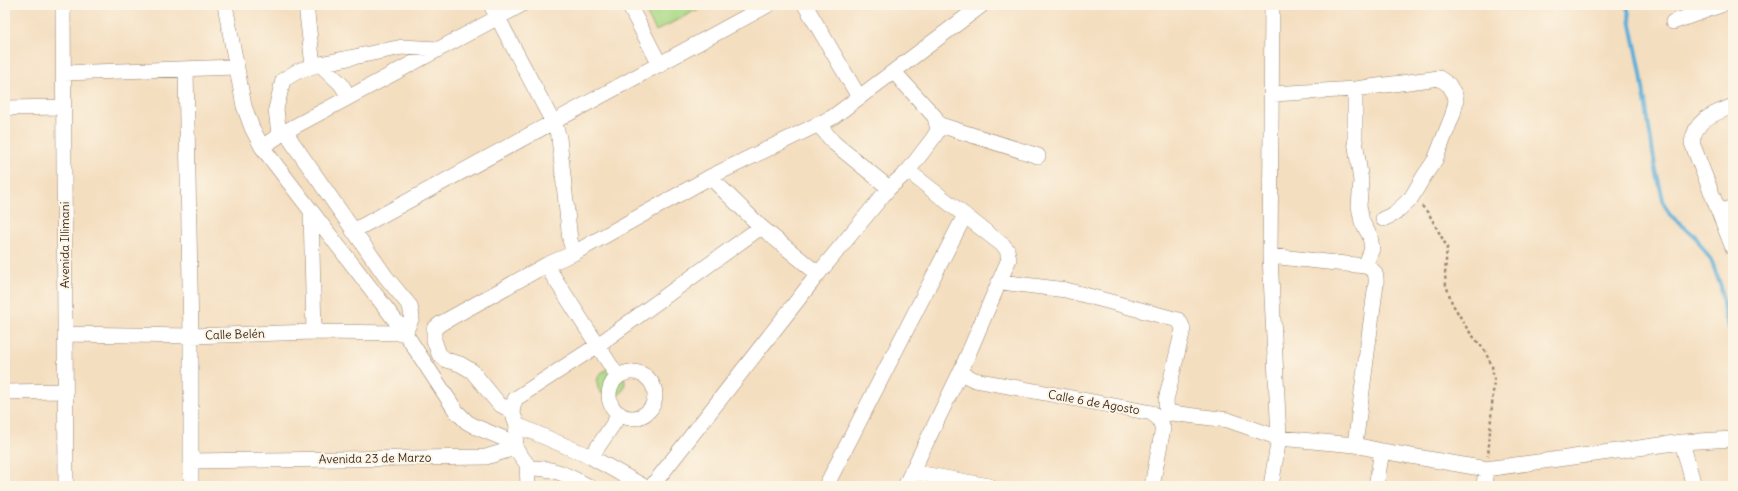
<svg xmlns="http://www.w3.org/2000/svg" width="1738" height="491" viewBox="0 0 1738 491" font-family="Delius,sans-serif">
<rect width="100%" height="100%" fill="#fcf5e5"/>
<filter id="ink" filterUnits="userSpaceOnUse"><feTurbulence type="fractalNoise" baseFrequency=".025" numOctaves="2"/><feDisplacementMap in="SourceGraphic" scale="8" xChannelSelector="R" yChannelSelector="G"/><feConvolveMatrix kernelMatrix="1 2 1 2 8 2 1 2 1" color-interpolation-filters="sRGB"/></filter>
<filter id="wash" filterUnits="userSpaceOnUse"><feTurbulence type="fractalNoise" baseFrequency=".012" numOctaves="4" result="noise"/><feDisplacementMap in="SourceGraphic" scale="16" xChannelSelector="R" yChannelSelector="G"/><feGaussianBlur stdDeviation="0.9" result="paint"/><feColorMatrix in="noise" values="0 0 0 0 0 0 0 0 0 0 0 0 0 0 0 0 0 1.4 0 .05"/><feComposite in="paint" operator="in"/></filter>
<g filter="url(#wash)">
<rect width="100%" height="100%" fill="#f4dec0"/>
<path fill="#abda88" stroke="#738253" d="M642 5H706L656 31Z
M597 383a14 14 0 1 1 28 0a14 14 0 1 1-28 0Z"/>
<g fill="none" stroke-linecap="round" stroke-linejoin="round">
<path stroke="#5dafd8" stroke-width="4" d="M1627 5 1640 68 1655 166 1664 204 1670 215 1695 236 1712 262 1721 287 1724 311 1733 340"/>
</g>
</g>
<g filter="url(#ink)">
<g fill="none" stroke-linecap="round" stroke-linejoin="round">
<defs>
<path id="minor" d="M63 5 66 486
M225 5 244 106 252 128 262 147 405 333 456 411 467 422 476 427 515 443
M306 5 313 66
M491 5 556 128 559 138 570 240 574 253
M629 5 660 65
M805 5 859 97
M1673 22 1721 5
M320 64 341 84 349 97
M186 69 191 336V486
M64 73 236 67
M1355 89V140L1361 181 1359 206 1362 222 1370 236 1372 249 1365 266
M1273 94 1355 89 1439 78 1449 85 1455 95 1456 101 1453 114 1435 160 1424 176 1411 198 1394 214 1383 219
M1733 106C1713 114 1695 119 1692 143L1733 248
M5 108 63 107
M937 124 1038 156
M819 125 834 143 889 188
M279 135 276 109 283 80 298 71 320 64 402 47 438 49
M262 147 286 131 521 5
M710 177 761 227 818 274
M311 211 314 332
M1719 212 1733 207
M353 231 768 5
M1270 256 1365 266C1374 269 1377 274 1376 283L1355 445
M546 265 618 377
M1001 282 1066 290 1178 320 1181 324 1183 329 1166 400 1167 414
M65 334 191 336 314 332 405 333 412 317 410 306 386 277 292 142 286 131
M609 395a23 23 0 1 1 46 0a23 23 0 1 1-46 0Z
M960 373 975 380 1152 413 1159 419 1163 428 1152 486
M5 392 65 391
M512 411 499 404 472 371 460 364 446 360 439 354 434 340V329L440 324 546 265 574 253 710 177 833 117 982 5
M1159 419 1167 414 1171 413 1228 420 1279 438 1355 445 1382 451 1486 469 1682 442 1733 439
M517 425 591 457 643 486
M1682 442 1694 486
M515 448 517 425 512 411 515 399 598 345 761 227
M591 457 620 414
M191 461 486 457 515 448 527 464 528 486
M529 468C555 468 565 474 588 486
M912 472 989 486
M652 486 818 274 889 188 908 171 934 137 938 130 935 117 894 72
M826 486 965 215
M905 486 960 373 1009 259 1007 250 1004 246 908 171
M1271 486 1279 438 1270 256 1272 5
M1376 486 1382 451
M1484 486 1486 469"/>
</defs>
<use href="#minor" stroke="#98846f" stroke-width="16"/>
<path stroke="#98846f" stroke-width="2.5" stroke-dasharray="3 3" stroke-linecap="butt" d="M1422 206 1429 214 1447 247 1445 275 1446 285 1452 303 1468 330 1485 351 1492 366 1494 380 1488 456"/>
<use href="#minor" stroke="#fff" stroke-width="15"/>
</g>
</g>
<g text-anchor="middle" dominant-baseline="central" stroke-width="4" stroke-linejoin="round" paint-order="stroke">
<g font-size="12" fill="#3b2a1e" stroke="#fcf5e5">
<text transform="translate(64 245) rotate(-90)">Avenida Illimani</text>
<text transform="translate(235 334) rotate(-2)">Calle Belén</text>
<text transform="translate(1094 402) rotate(10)">Calle 6 de Agosto</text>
<text transform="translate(375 458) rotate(-1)">Avenida 23 de Marzo</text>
</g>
</g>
<rect width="1738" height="491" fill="none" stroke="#fcf5e5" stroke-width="20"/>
</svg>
